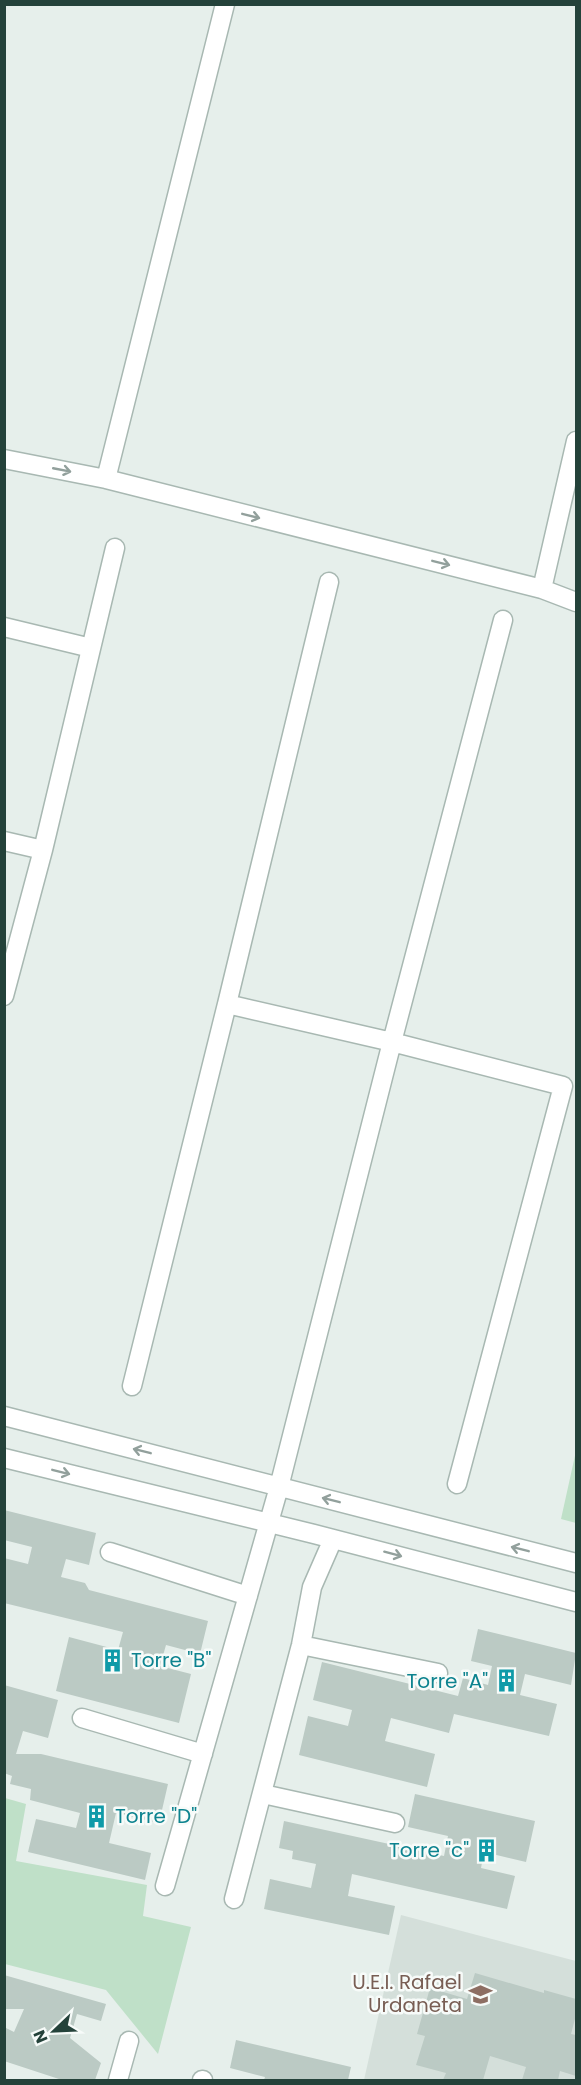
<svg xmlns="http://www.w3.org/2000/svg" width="581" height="2085" viewBox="0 0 581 2085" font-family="Poppins,sans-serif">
<rect width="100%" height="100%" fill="#e6efeb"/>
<path fill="#d4dfda" d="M401 1915 576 1961V2080H364Z"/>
<path fill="#bfe0c8" d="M576 1451V1523L561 1519Z
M5 1798 26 1804 16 1861 147 1885 143 1916 191 1927 158 2054 106 1990 5 1964Z"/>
<path fill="#bbcac4" d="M4 1510 96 1533 89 1565 66 1559 61 1577 85 1583 89 1590 208 1621 200 1654 166 1645 160 1666 191 1674 179 1723 56 1691 69 1637 118 1650 123 1632 4 1603V1558L28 1564 32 1547 4 1540Z
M478 1629 576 1653 571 1685 525 1674 520 1695 557 1704 549 1736 454 1714 449 1733 391 1718 385 1741 435 1754 427 1787 299 1755 308 1716 348 1726 352 1710 313 1700 322 1662 458 1696 463 1678 488 1685 492 1666 471 1661Z
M4 1685 58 1700 48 1738 23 1731 16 1754H41L168 1784 159 1823 116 1813 109 1843 151 1853 145 1880 28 1852 36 1819 76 1828 80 1813 30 1800 31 1789 10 1784 12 1776 4 1773Z
M415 1794 535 1821 526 1862 484 1852 481 1868 515 1876 507 1909 352 1874 348 1896 395 1906 389 1935 264 1909 270 1879 311 1888 316 1864 292 1859 293 1851 279 1848 284 1821 444 1856 448 1836 408 1827Z
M475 1973 544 1993V1990L576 1999V2015L571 2034 576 2035V2076L560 2071 558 2080H522L526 2067 490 2056 483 2080H443L446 2073 416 2065 425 2036 417 2034 430 1988 467 1999Z
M4 1975 106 2004 101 2021 77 2014 70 2038 101 2063 95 2080H62L4 2061V2027L14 2032 24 2009H4Z
M236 2040 351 2067 348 2080H264L265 2077 230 2068Z"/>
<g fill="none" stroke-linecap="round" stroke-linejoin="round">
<defs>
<path id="minor" d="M4 459 106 479 542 589 576 602
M106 479 225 4
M542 589 576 441
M4 627 91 648
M4 841 43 850
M4 996 43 850 115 548
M227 1004 329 582
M132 1386 227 1004 392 1042 563 1086 457 1484
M4 1416 576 1563
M4 1458 314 1534 576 1602
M110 1552 248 1596
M301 1645 438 1673
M82 1718 203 1754
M263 1794 395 1823
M165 1886 279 1487 392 1042 503 620
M234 1899 301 1645 312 1587 333 1539
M118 2080 129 2041
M202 2080H203"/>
</defs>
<use href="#minor" stroke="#a8b8b2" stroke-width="21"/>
<use href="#minor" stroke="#fff" stroke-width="18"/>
</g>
<defs><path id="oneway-shaft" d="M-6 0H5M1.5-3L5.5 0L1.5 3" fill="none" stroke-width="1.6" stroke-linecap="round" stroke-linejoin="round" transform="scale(1.5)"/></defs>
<g stroke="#92a09c">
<use href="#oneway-shaft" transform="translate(62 470) rotate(11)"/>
<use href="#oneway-shaft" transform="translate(251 516) rotate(14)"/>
<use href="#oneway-shaft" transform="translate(441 563) rotate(14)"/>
<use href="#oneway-shaft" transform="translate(142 1451) rotate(-166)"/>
<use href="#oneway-shaft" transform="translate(61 1472) rotate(14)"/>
<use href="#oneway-shaft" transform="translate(331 1500) rotate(-166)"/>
<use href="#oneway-shaft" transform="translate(520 1549) rotate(-166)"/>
<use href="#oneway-shaft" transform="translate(393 1554) rotate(15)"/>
</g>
<defs>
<symbol id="building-bare" viewBox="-9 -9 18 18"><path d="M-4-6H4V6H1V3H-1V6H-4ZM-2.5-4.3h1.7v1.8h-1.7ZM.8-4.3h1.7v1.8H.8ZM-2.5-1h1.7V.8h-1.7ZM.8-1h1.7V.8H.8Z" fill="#0f9aa8" stroke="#f7fbf9" stroke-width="2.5" paint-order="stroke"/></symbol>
<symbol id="school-bare" viewBox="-9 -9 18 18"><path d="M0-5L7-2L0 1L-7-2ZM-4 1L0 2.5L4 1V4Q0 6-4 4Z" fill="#8d6e63" stroke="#f7fbf9" stroke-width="2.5" paint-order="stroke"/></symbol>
</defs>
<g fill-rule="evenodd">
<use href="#building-bare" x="96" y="1644" width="33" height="33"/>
<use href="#building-bare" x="490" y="1664" width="33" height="33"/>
<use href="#building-bare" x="80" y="1800" width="33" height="33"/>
<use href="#building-bare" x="470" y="1834" width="33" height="33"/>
<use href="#school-bare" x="464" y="1978" width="33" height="33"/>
</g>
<g text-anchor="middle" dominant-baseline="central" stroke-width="5" stroke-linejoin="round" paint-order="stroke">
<g font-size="20" fill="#0d838f" stroke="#f7fbf9" text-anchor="start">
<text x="131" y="1660">Torre "B"</text>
<text x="488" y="1681" text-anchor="end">Torre "A"</text>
<text x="115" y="1816">Torre "D"</text>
<text x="469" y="1850" text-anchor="end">Torre "c"</text>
</g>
<g font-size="20" fill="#785e54" stroke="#f7fbf9" text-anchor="end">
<text x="462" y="1982">U.E.I. Rafael<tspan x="462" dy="23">Urdaneta</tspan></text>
</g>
</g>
<rect width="581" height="2085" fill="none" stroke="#24423a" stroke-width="12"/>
<g transform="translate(54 2031) rotate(247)" stroke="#f7fbf9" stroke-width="4.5" paint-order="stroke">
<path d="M0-4.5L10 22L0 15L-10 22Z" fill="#24423a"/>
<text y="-9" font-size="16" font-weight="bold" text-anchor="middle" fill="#24423a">N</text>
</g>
</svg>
